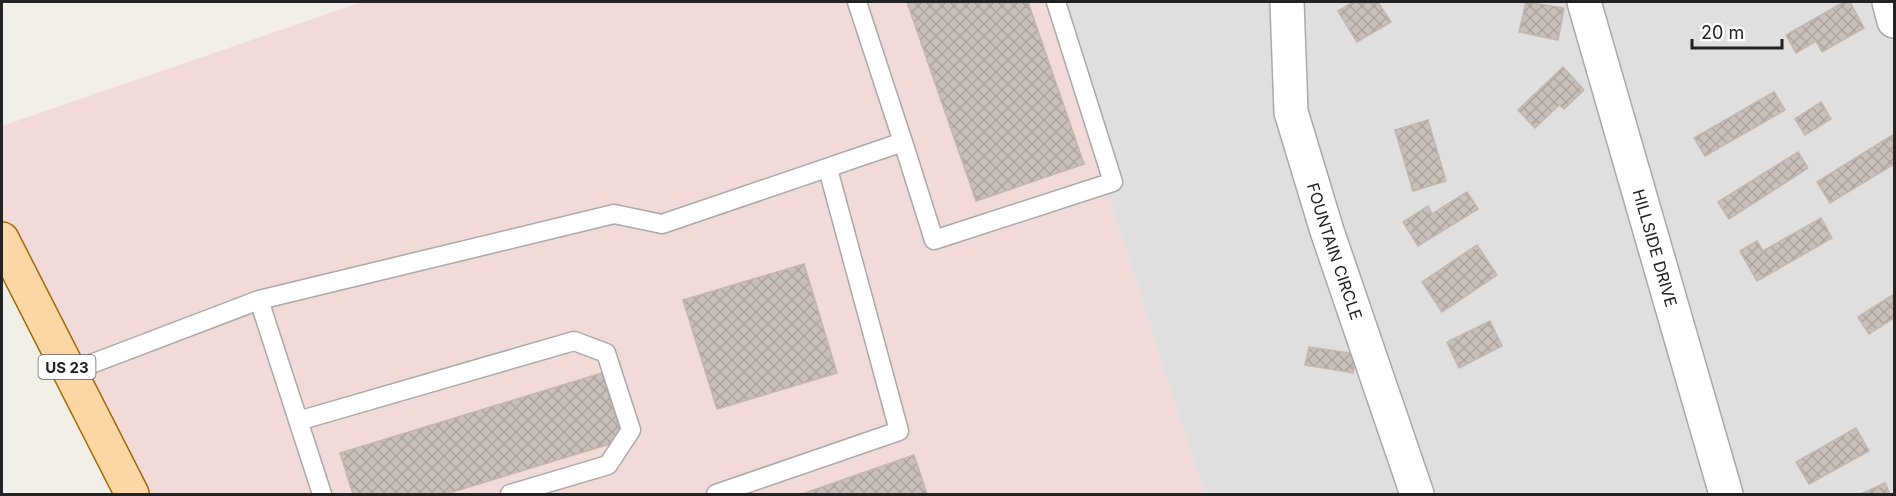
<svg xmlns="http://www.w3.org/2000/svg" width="1896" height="496" viewBox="0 0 1896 496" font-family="Inter,sans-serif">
<defs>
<pattern id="building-cross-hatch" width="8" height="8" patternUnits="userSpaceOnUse" patternTransform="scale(1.5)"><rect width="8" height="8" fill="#c7bfb8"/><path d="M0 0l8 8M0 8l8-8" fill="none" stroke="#aba49e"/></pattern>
</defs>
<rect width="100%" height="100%" fill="#f2efe9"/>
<path fill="#e0dfdf" d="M1046 2H1894V494H1204Z"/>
<path fill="#f2dad9" d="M362 2H1046L1204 494H141L2 235V126Z"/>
<path fill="url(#building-cross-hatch)" stroke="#c4b6ab" stroke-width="1.5" d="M907 2H1028L1084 164 976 201Z
M1353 2H1378L1391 22 1357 42 1338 11Z
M1526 2 1564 8 1558 40 1519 32Z
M1844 2H1850L1864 28 1822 52 1816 41 1796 53 1786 35Z
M1563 67 1584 90 1564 109 1559 105 1535 128 1518 110Z
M1774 92 1785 110 1705 156 1694 138Z
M1821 102 1831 119 1805 135 1795 119Z
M1428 120 1446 181 1413 191 1395 130Z
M1894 134V164L1830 203 1817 182Z
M1798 152 1808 168 1729 219 1718 202Z
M1467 192 1478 209 1418 246 1403 222 1428 206 1432 214Z
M1821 218 1832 238 1757 281 1740 251 1757 241 1763 251Z
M1477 245 1497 275 1442 312 1422 282Z
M804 264 837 373 717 409 683 300Z
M1894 294V318L1869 334 1858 317Z
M1490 321 1502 346 1459 368 1447 342Z
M1309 347 1356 354 1353 373 1305 365Z
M602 373 623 440 446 494H353L340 453Z
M1856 428 1869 451 1809 484 1796 462Z
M914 455 927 494H802Z
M1885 483 1890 494H1861Z"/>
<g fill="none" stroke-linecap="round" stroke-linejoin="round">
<defs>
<path id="lane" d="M903 142 934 240 1113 182 1056 2
M259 300 322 494
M70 372 259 300 614 214 662 224 903 142 857 2
M298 421 574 341 606 353 631 430 608 465 510 494
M716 494 899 431 828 169"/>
<g id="street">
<path id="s1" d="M1287 2 1291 112 1327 231 1417 494"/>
<path id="s2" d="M1584 2 1726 494"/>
<path d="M1889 2 1894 21"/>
</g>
<path id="primary" d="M2 239 132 494"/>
</defs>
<use href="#lane" stroke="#a9a9a9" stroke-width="21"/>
<use href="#street" stroke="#a9a9a9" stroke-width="36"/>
<use href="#primary" stroke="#a06b00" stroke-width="36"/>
<use href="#lane" stroke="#fff" stroke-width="18"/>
<use href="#street" stroke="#fff" stroke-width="33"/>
<use href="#primary" stroke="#fcd6a4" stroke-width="33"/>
</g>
<g text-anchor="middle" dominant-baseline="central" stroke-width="5" stroke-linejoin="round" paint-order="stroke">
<rect fill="#fff" stroke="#646464" stroke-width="1.5" x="38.5" y="355" width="57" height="24" rx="4.5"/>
<g font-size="15" font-weight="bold" fill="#222">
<text x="67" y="367">US 23</text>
</g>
<g font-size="16" fill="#222" stroke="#fff">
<text stroke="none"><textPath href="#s2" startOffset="256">HILLSIDE DRIVE</textPath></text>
<text stroke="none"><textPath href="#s1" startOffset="256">FOUNTAIN CIRCLE</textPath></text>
</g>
</g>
<rect width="1896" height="496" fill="none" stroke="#222222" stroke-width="6"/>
<path d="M1692 39v9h90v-9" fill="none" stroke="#222222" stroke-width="3"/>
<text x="1701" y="39" font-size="18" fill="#222222" stroke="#ffffff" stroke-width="4.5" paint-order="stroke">20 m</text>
</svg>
